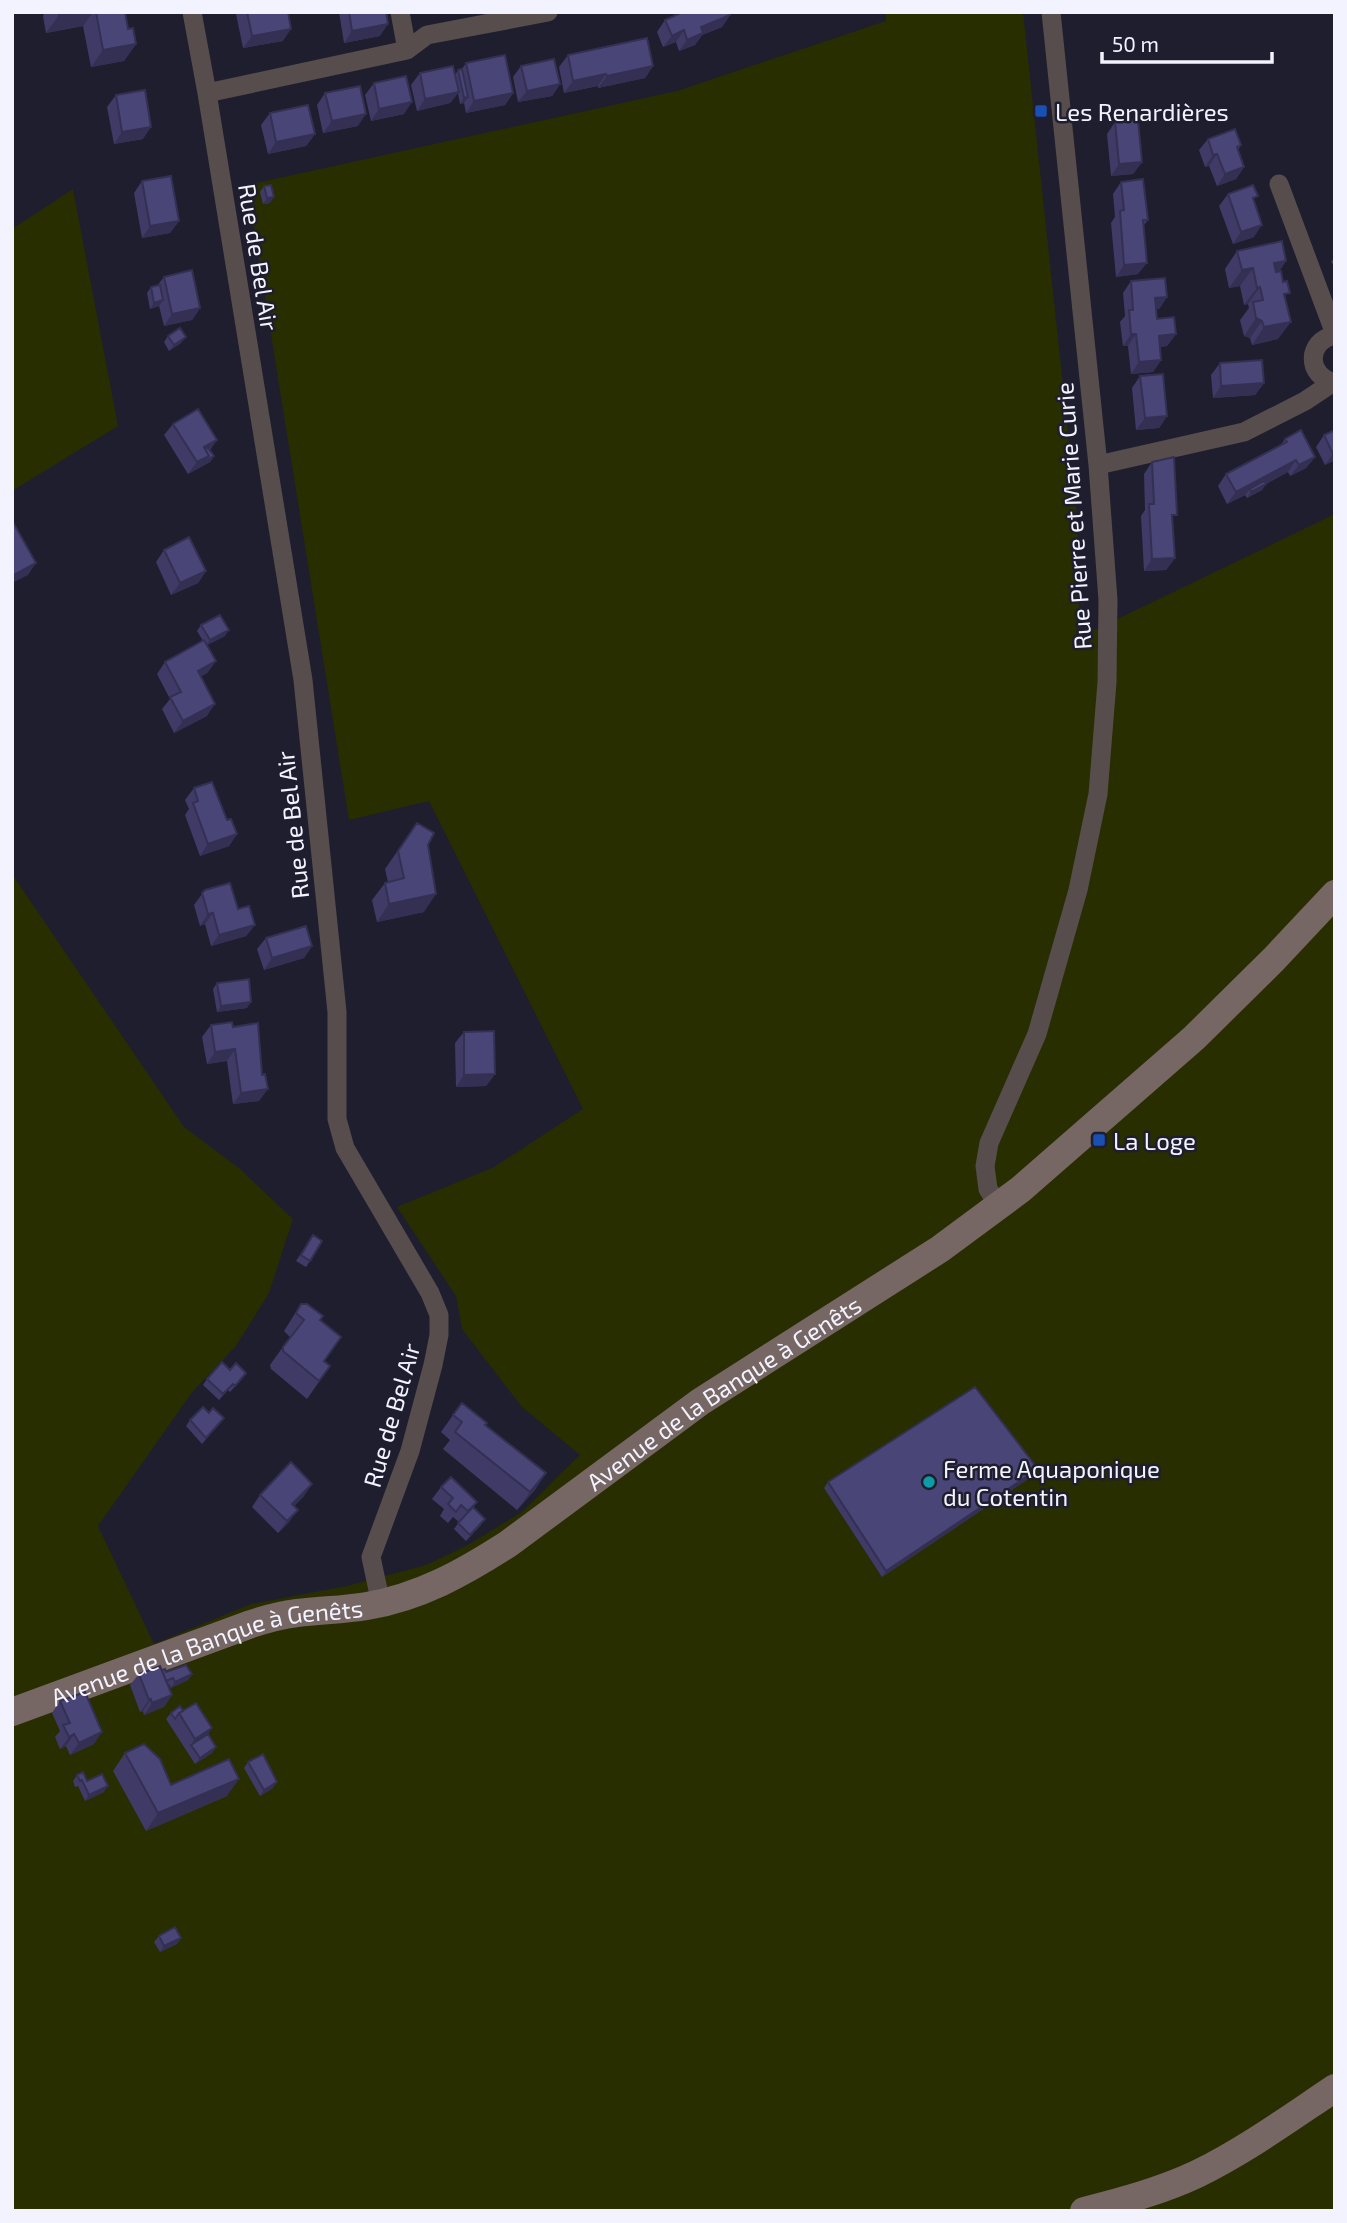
<svg xmlns="http://www.w3.org/2000/svg" width="1347" height="2223" viewBox="0 0 1347 2223" font-family="'Exo 2',sans-serif">
<rect width="100%" height="100%" fill="#1f1e2f"/>
<path fill="#282e00" d="M886 12H1023L1077 516 1080 637 1335 514V2211H12V874L184 1127 240 1169 293 1219 269 1293 236 1346 193 1391 98 1526 154 1644 251 1604 347 1586 426 1565 468 1545 522 1512 580 1455 522 1407 462 1329 456 1296 397 1207 494 1167 583 1109 429 801 349 820 247 185 677 91 886 21Z
M73 189 118 426 12 491V229Z"/>
<g fill="none" stroke-linecap="round" stroke-linejoin="round">
<path stroke="#574d4c" stroke-width="19" d="M192 12 207 93 303 680 337 1012V1119L345 1148 430 1293 439 1315V1335L433 1365 410 1451 371 1557 381 1604
M400 12 407 50
M207 93 407 50 427 35 548 12
M1279 184 1335 334
M1335 335C1306 341 1306 376 1335 383
M1098 465 1244 432 1305 401 1332 383
M999 1206 988 1189 985 1166 989 1143 1037 1034 1078 890 1098 794 1107 682 1108 600 1098 465 1051 12"/>
<g stroke="#766664" stroke-width="28">
<path id="s1" d="M12 1712 251 1624C266 1619 281 1615 297 1613 321 1610 344 1610 367 1606 420 1597 463 1573 508 1544L700 1402 940 1249 1021 1189 1194 1038 1274 959 1335 894"/>
<path d="M1084 2211C1123 2201 1161 2191 1197 2174 1246 2150 1290 2118 1335 2088"/>
</g>
</g>
<path fill="#3f3b66" d="M45 12H125L128 29 136 44 124 61 91 67 83 26 46 33 43 16Z
M238 12H288L283 41 243 48 236 14Z
M339 12H386L380 36 344 43Z
M730 15 722 27 702 35 695 45 679 51 676 42 663 47 657 32 665 20Z
M568 55 653 66 645 78 598 88V86L564 93 559 67Z
M466 63 513 93 505 105 466 113 464 103 460 104 458 93 450 103 417 111 411 85 420 73 455 75 458 70 462 69Z
M521 66 560 84 552 96 518 102 513 77Z
M374 83 404 114 371 121 365 95Z
M325 93 358 126 323 133 317 105Z
M116 95 143 139 114 144 107 107Z
M270 113 315 134 306 146 268 154 261 125Z
M1115 122 1142 162 1133 174 1111 176 1107 134Z
M1208 139 1241 145 1238 150 1244 167 1236 179 1217 186 1209 166 1205 167 1199 150Z
M142 181 179 221 170 233 142 238 134 193Z
M1121 182 1148 220 1143 226 1138 274 1116 277 1111 223 1115 217 1113 194Z
M264 186 270 203 263 204 260 192Z
M1228 194 1254 237 1233 244 1219 206Z
M1237 251 1286 261 1279 271 1286 299 1278 339 1252 345 1250 338 1244 336 1240 320 1249 308 1248 304 1244 305 1240 286 1229 288 1225 269Z
M1335 256V267L1331 262Z
M164 277 200 308 192 320 164 326 159 306 150 309 147 293 151 287 157 286Z
M1131 281 1167 297 1159 309H1156L1157 319 1176 334 1167 346 1160 347 1161 360 1153 372 1131 374 1128 346H1123L1120 322 1125 316 1123 293Z
M168 336 181 343 169 351 164 342Z
M1220 363 1264 383 1255 395 1213 398 1211 375Z
M1140 376 1167 416 1159 428 1136 430 1132 388Z
M173 424 210 450 214 456 210 462 188 474 164 435Z
M1335 430V460L1325 465 1316 447 1324 435Z
M1285 439 1315 457 1306 468 1290 476 1288 472 1266 484 1262 490 1247 498 1245 495 1227 504 1218 486 1226 474 1280 446Z
M1152 462 1173 522 1175 558 1166 570 1144 571 1141 516 1145 510 1144 474Z
M164 550 206 571 198 583 171 595 156 562Z
M201 625 225 636 207 645 216 661 207 673 200 677 207 716 174 733 162 709 170 699 157 674 165 662 203 641 197 631Z
M194 788 227 820 237 834 229 846 200 856 185 815 189 809 185 800Z
M417 823 424 912 377 922 372 900 385 883 388 882 385 869Z
M205 890 255 925 246 936 211 946 205 924 200 926 194 905Z
M266 938 312 946 304 958 264 970 257 949Z
M217 983 247 1008 217 1012 213 989Z
M211 1025 233 1027 259 1101 233 1104 227 1061 207 1064 202 1037Z
M464 1032 495 1074 486 1086 456 1087 455 1043Z
M313 1235 310 1261 306 1267 296 1261Z
M301 1304 320 1320 324 1361 330 1366 307 1399 271 1369 270 1365 290 1337 284 1331Z
M230 1370 242 1379 230 1392 228 1390 219 1400 203 1385 207 1379Z
M209 1413 224 1418 202 1444 186 1426 190 1420Z
M453 1415 486 1425 546 1473 534 1491 517 1510 443 1449 450 1440 441 1432Z
M1038 1469 1034 1475 882 1577 824 1488 828 1482Z
M441 1487 473 1507 481 1525 466 1541 454 1529 459 1522 453 1517 448 1523 440 1516 444 1509 432 1499Z
M260 1495 304 1496 294 1506 289 1522 278 1533 252 1507Z
M162 1670 166 1672 192 1674 188 1680 171 1688 169 1684 168 1685 172 1695 164 1707 144 1715 143 1711 140 1712 130 1685 139 1674Z
M60 1701 94 1744 70 1755 66 1746 60 1749 55 1737 60 1731 52 1713Z
M183 1711 208 1734 216 1747 212 1753 195 1764 166 1719 171 1713Z
M125 1753 171 1785 227 1796 146 1831 113 1771Z
M248 1762 273 1788 260 1796 244 1768Z
M77 1775 87 1781 104 1792 85 1801 78 1786 75 1787 73 1781Z
M159 1936 181 1938 177 1944 160 1952 154 1942Z"/>
<path fill="#333053" d="M76 12H93L83 26 46 33 59 15Z
M730 15 722 27 702 35 695 45 679 51 687 40 701 27Z
M388 24 380 36 344 43 352 31Z
M291 29 283 41 243 48 252 36Z
M684 30 676 42 663 47 672 36Z
M136 44 124 61 91 67 103 50Z
M653 66 645 78 598 88 607 76Z
M606 74 598 86 564 93 573 81Z
M560 84 552 96 518 102 527 91Z
M459 92 450 103 417 111 425 99Z
M513 93 505 105 466 113 474 101Z
M468 97 464 103 460 104 464 98Z
M412 102 404 114 371 121 379 109Z
M366 114 358 126 323 133 332 121Z
M151 127 143 139 114 144 122 132Z
M315 134 306 146 268 154 276 142Z
M1217 154 1209 166 1205 167 1213 155Z
M1142 162 1133 174 1111 176 1119 164Z
M1244 167 1236 179 1217 186 1225 174Z
M274 197 270 203 263 204 267 198Z
M179 221 170 233 142 238 150 226Z
M1262 225 1254 237 1233 244 1241 232Z
M1286 261 1274 279V263Z
M1147 263 1138 274 1116 277 1124 265Z
M1253 268 1240 286 1229 288 1242 270Z
M1260 287 1248 304 1244 305 1257 288Z
M1167 297 1159 309 1147 310 1155 298Z
M163 300 159 306 150 309 154 303Z
M200 308 192 320 164 326 172 314Z
M1256 318 1262 321 1250 338 1244 336Z
M1291 322 1278 339 1252 345 1264 327Z
M1131 334H1136L1128 346H1123Z
M1176 334 1167 346 1151 348 1159 336Z
M186 337 181 343 169 351 174 345Z
M1161 360 1153 372 1131 374 1139 362Z
M1264 383 1255 395 1213 398 1221 386Z
M1167 416 1159 428 1136 430 1145 418Z
M217 440 209 452 199 453 204 447Z
M1335 453V460L1325 465 1333 454Z
M209 456H214L210 462 188 474 197 462Z
M1315 457 1306 468 1290 476 1299 465Z
M1296 460 1288 472 1251 492 1250 489 1245 495 1227 504 1236 492Z
M1266 484 1262 490 1247 498 1251 492Z
M1175 558 1166 570 1144 571 1152 559Z
M36 563 28 575 12 583V576Z
M206 571 198 583 171 595 180 583Z
M229 630 225 636 205 646 210 640Z
M216 661 207 673 189 683 198 671Z
M215 704 207 716 174 733 183 721Z
M237 834 229 846 200 856 208 844Z
M436 894 424 912 377 922 389 904Z
M213 913 205 924 200 926 208 914Z
M255 925 246 936 211 946 219 935Z
M312 946 304 958 264 970 272 958Z
M251 1002 247 1008 217 1012 221 1006Z
M235 1049 227 1061 207 1064 215 1052Z
M495 1074 486 1086 456 1087 464 1075Z
M268 1089 259 1101 233 1104 241 1093Z
M1038 1469 1034 1475 882 1577 886 1571Z
M546 1473 534 1491 517 1510 530 1492Z
M312 1484 304 1496 284 1516 292 1504Z
M298 1510 289 1522 278 1533 287 1521Z
M192 1674 188 1680 171 1688 175 1682Z
M172 1695 164 1707 144 1715 152 1703Z
M151 1699 143 1711 140 1712 149 1700Z
M212 1728 204 1740 191 1745 195 1739Z
M102 1732 94 1744 70 1755 79 1743Z
M74 1734 66 1746 60 1749 69 1737Z
M216 1747 212 1753 195 1764 200 1758Z
M239 1779 227 1796 146 1831 158 1813Z
M277 1782 273 1788 260 1796 264 1790Z
M108 1786 104 1792 85 1801 89 1795Z
M181 1938 177 1944 160 1952 164 1946Z"/>
<path fill="#494577" stroke="#333053" stroke-width="2" d="M58 12H76L59 15Z
M96 12H125L128 29 133 28 136 44 103 50Z
M247 12H288L291 29 252 36Z
M349 12H386L388 24 352 31Z
M683 12H729L730 15 701 27 703 33 687 40 684 30 672 36 665 20Z
M647 38 653 66 607 76 606 74 573 81 568 55Z
M505 55 513 93 474 101 466 63Z
M554 59 560 84 527 91 521 66Z
M453 66 459 92 425 99 420 73Z
M462 69 468 97 464 98 458 70Z
M406 76 412 102 379 109 374 83Z
M360 86 366 114 332 121 325 93Z
M145 90 151 127 122 132 116 95Z
M308 105 315 134 276 142 270 113Z
M1138 120 1142 162 1119 164 1115 122Z
M1235 129 1241 145 1237 147 1244 167 1225 174 1217 154 1213 155 1208 139Z
M171 176 179 221 150 226 142 181Z
M1143 179 1148 220H1143L1147 263 1124 265 1120 211 1124 210 1121 182Z
M271 185 274 197 267 198 264 186Z
M1253 185 1258 196 1253 198 1262 225 1241 232 1228 194Z
M1282 241 1286 261 1274 263 1276 272 1281 271 1283 282 1287 281 1290 293 1284 294 1291 322 1264 327 1262 321 1256 318 1253 302 1263 300 1260 287 1257 288 1253 268 1242 270 1237 251Z
M192 270 200 308 172 314 164 277Z
M1165 278 1167 297 1155 298 1157 319 1174 317 1176 334 1159 336 1161 360 1139 362 1136 334H1131L1129 310H1133L1131 281Z
M160 285 163 300 154 303 151 287Z
M180 328 186 337 174 345 168 336Z
M1262 360 1264 383 1221 386 1220 363Z
M1163 374 1167 416 1145 418 1140 376Z
M198 409 217 440 204 447 209 456 197 462 173 424Z
M1301 430 1315 457 1299 465 1296 460 1236 492 1226 474 1287 442 1285 439Z
M1335 430V453L1333 454 1324 435Z
M208 448 214 456 205 461 209 456 205 449Z
M1174 457 1177 515H1172L1175 558 1152 559 1149 504H1154L1152 462Z
M1264 481 1266 484 1251 492 1250 489Z
M14 524 36 563 12 576V525Z
M189 537 206 571 180 583 164 550Z
M220 615 229 630 210 640 201 625Z
M204 640 216 661 198 671 215 704 183 721 170 697 181 692 165 662Z
M212 782 227 820 231 819 237 834 208 844 193 803 198 801 194 788Z
M417 823 434 833 428 845 436 894 389 904 385 883 404 878 398 851Z
M230 883 238 909 249 906 255 925 219 935 213 913 208 914 202 893 205 890Z
M306 926 312 946 272 958 266 938Z
M249 979 251 1002 221 1006 217 983Z
M232 1022 233 1027 258 1023 262 1075 265 1074 268 1089 241 1093 235 1049 215 1052 211 1025Z
M494 1031 495 1074 464 1075V1032Z
M313 1235 322 1241 310 1261 301 1255Z
M301 1304H307L323 1316 320 1320 341 1337 324 1361 330 1366 319 1381 283 1351V1347L304 1320 296 1313Z
M222 1362 230 1370 236 1363 246 1373 235 1386 233 1384 223 1394 207 1379Z
M975 1387 1038 1469 886 1571 828 1482Z
M462 1403 487 1423 485 1425 546 1473 530 1492 455 1432 462 1422 453 1415Z
M203 1407 209 1413 213 1408 224 1418 206 1438 190 1420Z
M291 1462 312 1484 292 1504 298 1510 287 1521 260 1495Z
M451 1477 477 1502 468 1511 461 1505 456 1512 448 1504 453 1498 441 1487Z
M473 1507 485 1519 470 1535 458 1523Z
M186 1665 192 1674 175 1682 173 1678 166 1681 162 1670 165 1669 166 1672Z
M160 1666 172 1695 152 1703 151 1699 149 1700 139 1674Z
M85 1692 102 1732 79 1743 74 1734 69 1737 63 1725 70 1723 60 1701Z
M196 1703 212 1728 195 1739 179 1713Z
M180 1706 183 1711 179 1713 175 1719 171 1713Z
M208 1734 216 1747 200 1758 191 1745Z
M144 1744 160 1759 171 1785 229 1759 239 1779 158 1813 125 1753Z
M263 1754 277 1782 264 1790 248 1762Z
M83 1772 87 1781 102 1774 108 1786 89 1795 82 1780 80 1781 77 1775Z
M175 1927 181 1938 164 1946 159 1936Z"/>
<g fill="#1a4fb4" stroke="#1f1e2f" stroke-width="2.5">
<rect x="1034" y="104" width="14" height="14" rx="3.5"/>
<rect x="1092" y="1133" width="14" height="14" rx="3.5"/>
</g>
<circle fill="#0f9aa8" stroke="#1f1e2f" stroke-width="2.5" cx="929" cy="1482" r="7"/>
<g text-anchor="middle" dominant-baseline="central" stroke-width="5" stroke-linejoin="round" paint-order="stroke">
<g font-size="24" fill="#f3f3ff" stroke="#1f1e2f" text-anchor="start">
<text x="1055" y="111">Les Renardières</text>
<text x="1113" y="1140">La Loge</text>
<text x="943" y="1468">Ferme Aquaponique<tspan x="943" dy="28">du Cotentin</tspan></text>
</g>
<g font-size="24" fill="#f3f3ff" stroke="#1f1e2f">
<text transform="translate(259 257) rotate(81)">Rue de Bel Air</text>
<text transform="translate(1073 516) rotate(-94)">Rue Pierre et Marie Curie</text>
<text transform="translate(292 825) rotate(-96)">Rue de Bel Air</text>
<text stroke="none"><textPath href="#s1" startOffset="791">Avenue de la Banque à Genêts</textPath></text>
<text transform="translate(391 1415) rotate(-74)">Rue de Bel Air</text>
<text stroke="none"><textPath href="#s1" startOffset="205">Avenue de la Banque à Genêts</textPath></text>
</g>
</g>
<rect width="1347" height="2223" fill="none" stroke="#f3f3ff" stroke-width="28"/>
<path d="M1102 52v10h170v-10" fill="none" stroke="#f3f3ff" stroke-width="3.5"/>
<text x="1112" y="52" font-size="21" fill="#f3f3ff" stroke="#1f1e2f" stroke-width="5" paint-order="stroke">50 m</text>
</svg>
